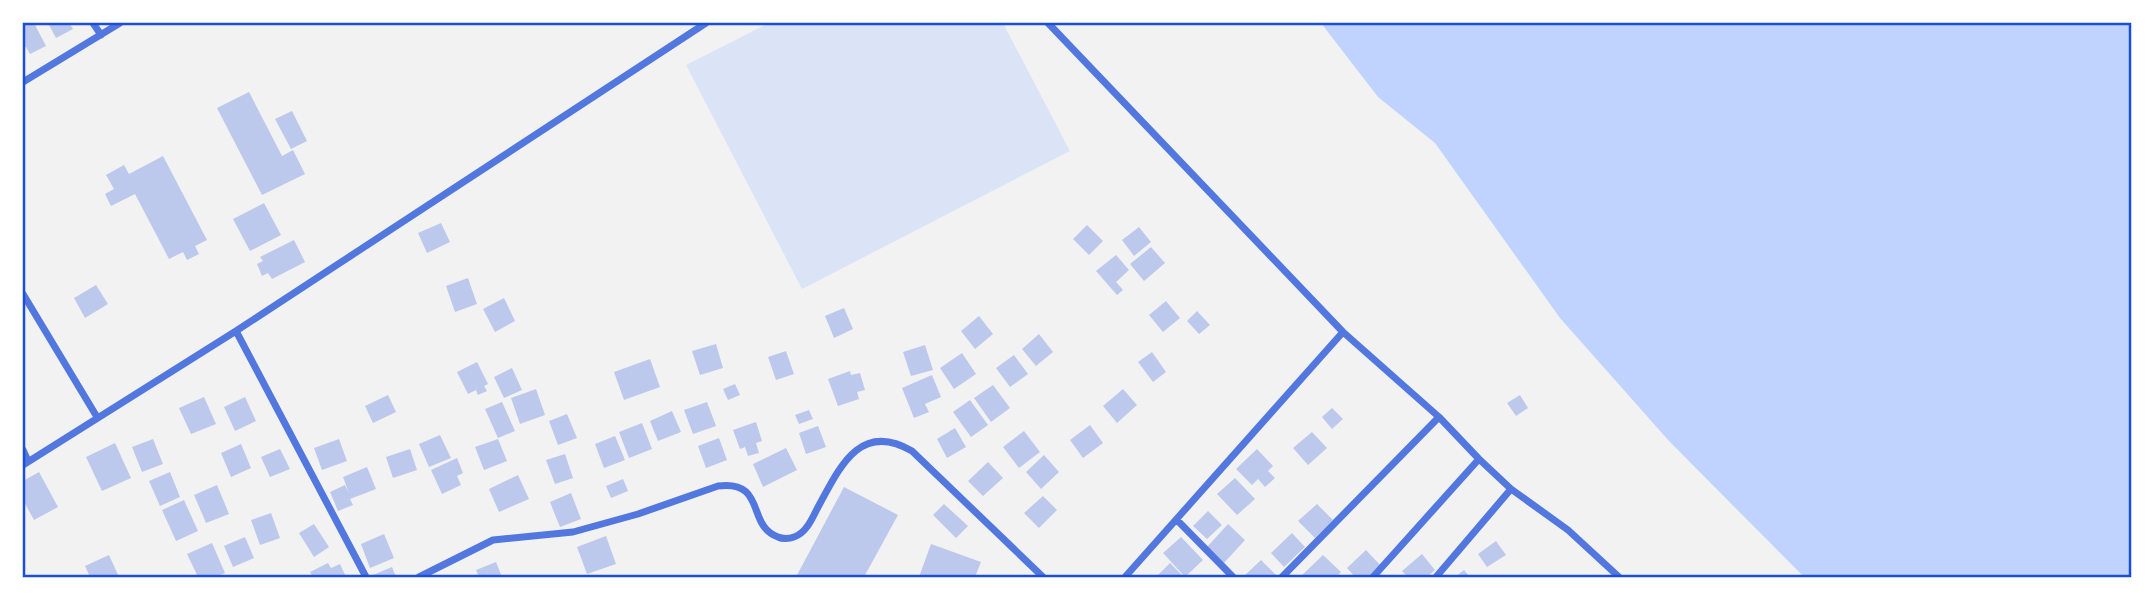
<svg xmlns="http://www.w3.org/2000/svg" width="2154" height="600" viewBox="0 0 2154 600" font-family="'PT Sans',sans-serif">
<rect width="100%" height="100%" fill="#f2f2f2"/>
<path fill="#dbe4f7" d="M769 23H1003L1070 151 802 289 686 65Z"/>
<path fill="#bfd3fe" d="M1321 23H2131V577H1804L1669 441 1560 318 1435 143 1378 97Z"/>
<path fill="#bdc9ec" d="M28 23H34L46 46 30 54 26 47 23 48V26Z
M48 23H69L73 29 56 38Z
M249 92 282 156 293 150 305 174 262 195 217 108Z
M292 111 307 141 291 149 275 119Z
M163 156 207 240 195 246 199 254 187 260 183 252 169 259 135 194 111 206 105 194 114 189 106 175 124 165 129 174Z
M264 203 281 235 250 251 233 219Z
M441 223 450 242 427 253 418 233Z
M1087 225 1103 241 1089 255 1073 239Z
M1139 227 1151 242 1134 256 1122 240Z
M294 240 305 262 272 279 268 273 262 276 257 264 263 261 260 257Z
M1151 247 1165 263 1144 281 1130 264Z
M1116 255 1129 270 1116 282 1123 290 1117 295 1096 271Z
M468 278 477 304 455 312 446 286Z
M96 285 108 304 85 318 74 298Z
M504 298 515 321 495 332 483 309Z
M1166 301 1180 318 1163 332 1149 315Z
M844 308 853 329 834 338 825 316Z
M1197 311 1210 325 1199 334 1187 321Z
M979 316 993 334 975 349 961 331Z
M1039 334 1053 352 1036 366 1022 349Z
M716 344 723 368 700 375 692 351Z
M925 345 933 370 911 376 903 352Z
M786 351 794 374 776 380 768 357Z
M1152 352 1166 372 1153 382 1138 362Z
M962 353 976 374 954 389 940 368Z
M1014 355 1028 374 1010 387 996 368Z
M650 359 660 387 624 400 614 372Z
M477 362 488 384 484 386 487 391 478 395 476 390 468 394 457 372Z
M512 368 522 390 504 398 494 377Z
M850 371 851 375 860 373 865 390 857 392 859 399 838 406 828 379Z
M932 375 941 397 925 404 929 412 914 418 902 388Z
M735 384 740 395 728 400 723 389Z
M993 385 1010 408 991 422 974 398Z
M536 389 545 415 520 424 511 398Z
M1123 389 1137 405 1117 423 1103 406Z
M388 395 396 412 373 423 365 406Z
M1520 395 1528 408 1516 416 1507 403Z
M204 397 216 424 191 434 179 408Z
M245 397 256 421 235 431 224 407Z
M970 400 988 425 971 437 953 412Z
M502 402 515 431 498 438 485 409Z
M707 402 716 426 693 434 684 410Z
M1332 408 1343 419 1332 429 1322 417Z
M809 410 813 419 799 424 795 415Z
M672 411 681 432 658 441 650 421Z
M567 414 577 438 558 445 549 421Z
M756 422 762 441 756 443 759 453 748 456 745 447 740 449 733 430Z
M642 423 652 449 629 458 619 432Z
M1090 425 1103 443 1083 458 1070 440Z
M818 426 826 447 806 454 799 433Z
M955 428 966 447 947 458 937 439Z
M1024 431 1040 452 1019 468 1003 447Z
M1312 432 1327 448 1308 465 1293 448Z
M440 435 451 458 429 467 419 444Z
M615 436 625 460 604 468 595 444Z
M719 438 727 460 706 468 698 446Z
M153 439 163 464 142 472 132 447Z
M339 439 347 461 322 470 314 448Z
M498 439 507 461 484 470 475 447Z
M115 443 131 478 102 491 86 457Z
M241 444 251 468 231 477 221 453Z
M786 448 797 470 763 487 753 464Z
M280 449 290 469 270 477 261 457Z
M410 449 417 470 393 478 386 457Z
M1257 449 1273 466 1268 471 1275 478 1265 487 1258 479 1252 485 1236 469Z
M565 454 573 478 555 484 546 460Z
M1044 455 1059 472 1041 489 1026 472Z
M457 458 463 473 457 476 461 485 442 494 431 470Z
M988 462 1003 478 983 496 968 481Z
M367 467 376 489 350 499 353 505 338 511 330 492 345 485 349 493 343 477Z
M39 472 58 507 34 520 23 500V481Z
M170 472 180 497 160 506 149 481Z
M518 475 529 499 499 512 489 489Z
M1235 478 1255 499 1237 515 1217 494Z
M623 479 628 491 611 498 606 486Z
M217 485 229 514 206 523 194 495Z
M844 487 898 515 864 577H796Z
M571 493 581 519 560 527 550 502Z
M1043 496 1057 510 1039 528 1024 513Z
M184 500 198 531 176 541 162 510Z
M944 504 968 526 956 538 933 515Z
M1317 504 1333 520 1315 538 1298 521Z
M1208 511 1222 525 1207 539 1193 526Z
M271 513 280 538 260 545 251 520Z
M314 524 329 547 314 557 299 533Z
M1228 524 1245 540 1224 563 1207 547Z
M1292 533 1305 547 1284 567 1271 553Z
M384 534 394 558 370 568 361 544Z
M606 536 616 564 587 574 577 547Z
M245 537 254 558 233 567 224 546Z
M1181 537 1203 560 1185 577 1163 553Z
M1496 541 1506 555 1487 567 1478 554Z
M212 543 225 573 215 577H198L187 554Z
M931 544 981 562 975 577H919Z
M1366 550 1381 566 1369 577H1355L1347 568Z
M1422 554 1435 570 1427 577H1408L1402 571Z
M109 555 119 577H90L85 566Z
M1323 555 1341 572 1336 577H1300Z
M1261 560 1278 577H1243Z
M496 562 502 577H479L476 570Z
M328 563 331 568 340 564 346 577H313L310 572Z
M1170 563 1184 577H1160L1158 575Z
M392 567 396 577H374L373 575Z
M1464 570 1470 577H1455Z"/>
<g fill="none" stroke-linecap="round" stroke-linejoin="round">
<path stroke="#5277de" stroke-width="7" d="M93 23 101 35
M1048 23 1343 332 1439 417 1479 459 1511 489 1568 530 1619 577
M23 82 120 23
M23 294 97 417
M236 331 366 577
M23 450 28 461
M23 465 236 331 706 23
M1177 520 1233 577
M419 577 493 540 573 532 638 514 718 486C767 480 746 526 778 537 782 539 789 539 794 537 806 533 812 519 817 509 839 469 859 420 912 451L1043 577
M1125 577 1343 332
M1282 577 1439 417
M1373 577 1479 459
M1436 577 1511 489"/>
</g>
<rect width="2154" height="600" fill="none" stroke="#ffffff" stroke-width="49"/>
<rect x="24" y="24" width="2106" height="552" fill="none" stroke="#1d4ed8" stroke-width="2.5"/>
</svg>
